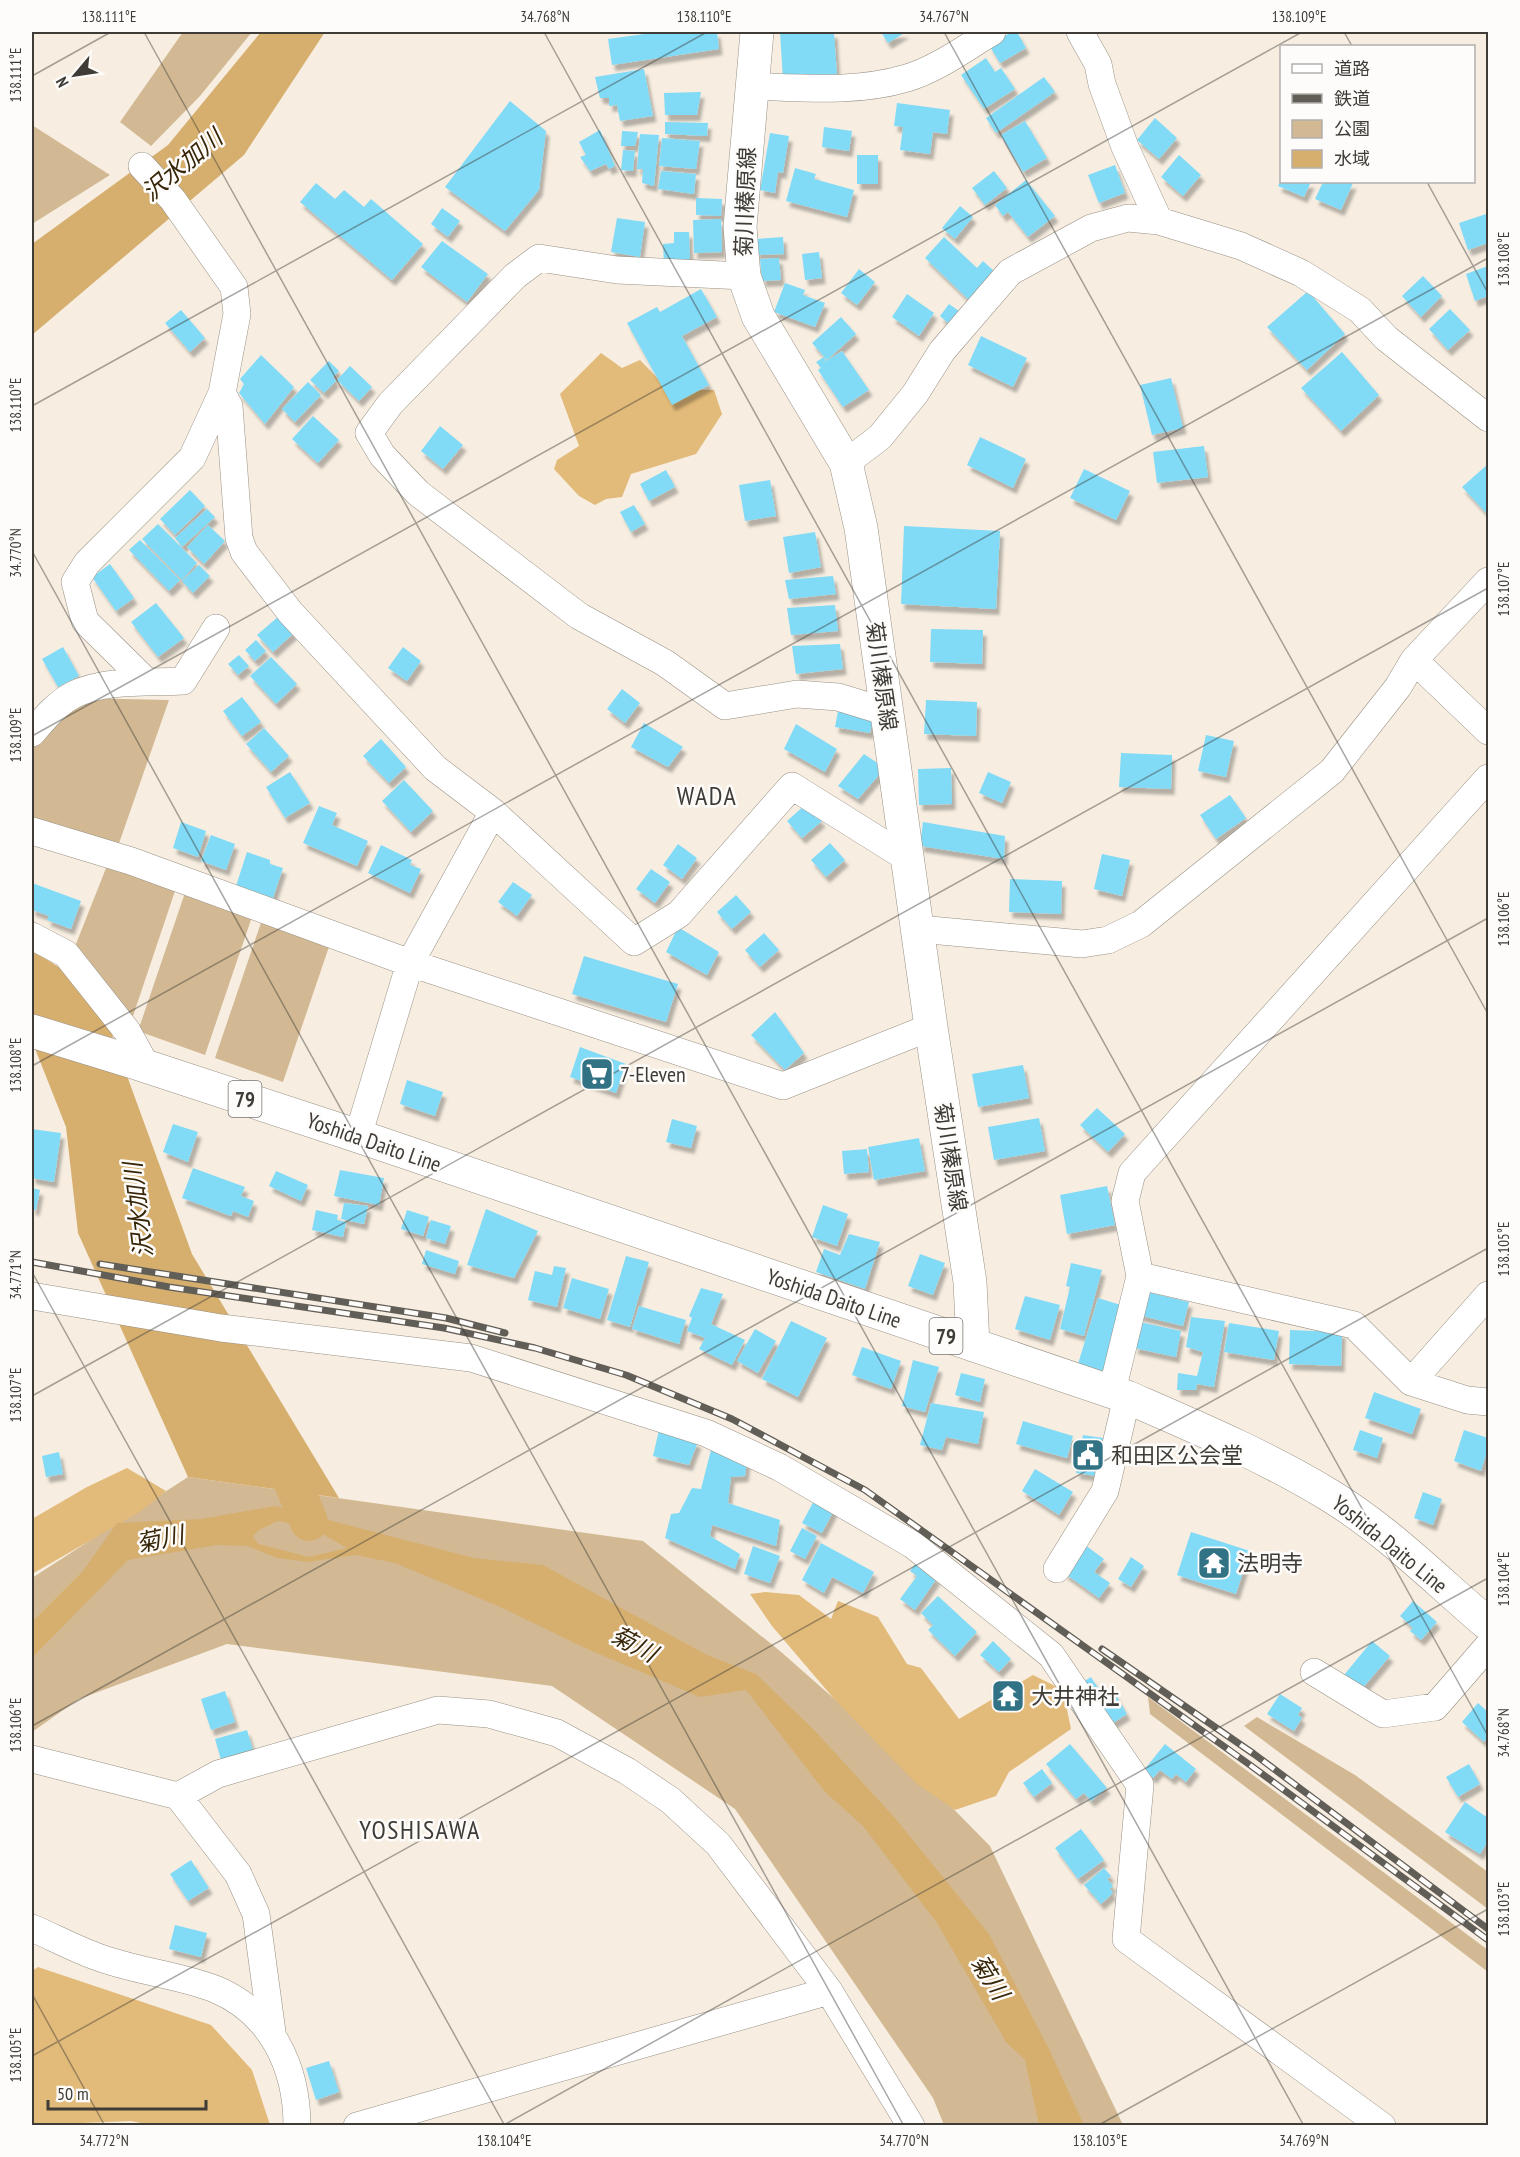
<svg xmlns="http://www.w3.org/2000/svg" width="1520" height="2157" viewBox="0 0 1520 2157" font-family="'PT Sans Narrow','Noto Sans JP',sans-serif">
<defs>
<filter id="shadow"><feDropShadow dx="3.5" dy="6" stdDeviation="1.5" flood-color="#0004"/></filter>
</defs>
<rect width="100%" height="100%" fill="#f7eee1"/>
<path fill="#d2b993" d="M183 32H252L200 96 151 146 120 122Z
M32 125 110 175 32 224Z
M76 698 169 700 116 852 32 829V738Z
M110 858 178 882 133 1016 72 954Z
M188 884 255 908 205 1055 138 1031Z
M265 911 333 935 283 1082 215 1058Z
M188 1477 643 1541 780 1651 915 1770 990 1846 1123 2125H944L933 2098 735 1809 552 1686 227 1644 79 1699 32 1732V1578Z
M1148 1697 1488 1950V1972L1150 1714Z
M1257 1717 1355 1775 1488 1872V1909L1244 1726Z"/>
<path fill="#e2ba79" d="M601 353 622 368 640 360 668 389 714 390 722 414 696 454 631 474 622 497 606 499 595 505 579 496 554 469 557 460 579 446 560 394Z
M127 1468 166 1491 138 1513 32 1574V1519L87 1487Z
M765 1592 799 1595 831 1619 838 1601 878 1617 907 1664 921 1668 959 1719 1033 1675 1063 1690 1071 1729 1009 1772 996 1796 955 1810 917 1784 835 1700 772 1626 750 1594Z
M38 1967 211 2025 252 2070 270 2125 156 2126 131 2121 32 2125V1971Z"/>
<path fill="#d6af6f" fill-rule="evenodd" d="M261 32H325L244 155 32 335V244L168 145Z
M32 950 60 968 107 1021 192 1254 339 1498 188 1477 78 1233 66 1127 32 1041Z
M275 1506 474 1558 543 1565 707 1655 756 1674 815 1731 895 1818 989 1934 1048 2047 1084 2125H1039L1025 2060 1006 2042 937 1923 863 1826 825 1792 746 1690 700 1697 585 1648 498 1606 395 1563 355 1555 308 1562 277 1558 248 1546 217 1545 128 1560 32 1658V1622L83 1571 117 1523 201 1519ZM278 1521 312 1528 347 1548 309 1557 258 1544 253 1536 259 1530Z"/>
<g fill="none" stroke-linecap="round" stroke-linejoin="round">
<path stroke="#d6af6f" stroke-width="38" d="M278 1446 309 1522"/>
</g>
<path fill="#81daf6" filter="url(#shadow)" d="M659 32H717L719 49 612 65 608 39Z
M780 32H834L837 76 783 80Z
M881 32H906L888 43Z
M1012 32H1017L1026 48 1000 63 989 45Z
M986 58 995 72 1001 68 1015 89 984 109 961 75Z
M644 69 653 116 620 121 617 105 609 106V98H600L595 77Z
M1044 77 1055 92 996 133 986 118Z
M701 92 697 115H665L664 93Z
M510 101 546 131 539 190 505 231 445 187Z
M897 103 950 110 947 134 933 132 930 154 900 150 903 127 894 126Z
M1155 118 1177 138 1159 159 1137 140Z
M1025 121 1047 158 1023 172 1001 135Z
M665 122 708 123 707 136 665 134Z
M824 127 852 131 849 151 822 147Z
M600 130 615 166 609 169 606 164 590 171 580 157 586 155 579 142Z
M622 131 638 132 635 146H621Z
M770 133 789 136 783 173 778 172 775 193 760 190Z
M640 134 659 135 654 186 642 183 643 169H637Z
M662 138 700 141 696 169 659 166Z
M623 150 635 151 633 171 621 170Z
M857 155H878V184H857Z
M1179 155 1201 175 1183 196 1161 177Z
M1115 165 1125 193 1099 203 1088 175Z
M795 168 816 174 814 179 854 190 847 217 786 201Z
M661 171 696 174 694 194 658 189Z
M994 171 1007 188 985 205 972 188Z
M1026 180 1055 216 1028 237 1008 212 1003 216 995 205Z
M1280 182H1311L1304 197 1278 186Z
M1323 182 1353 183 1341 210 1315 199Z
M316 183 335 199 344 190 364 207 371 199 423 244 392 280 300 202Z
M696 198 722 199 721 216 696 215Z
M960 206 973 217 955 239 942 228Z
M442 208 460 221 448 237 431 224Z
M1486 214 1488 243 1468 250 1459 223Z
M617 218 645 222 640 257 611 252Z
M721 219 722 252 694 253 693 220Z
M674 232H689L690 263 664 264 663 244 674 243Z
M783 237 784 254 756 255 755 239Z
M944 237 977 268 983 261 996 273 970 301 925 258Z
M442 241 488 274 467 302 421 267Z
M819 252 822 278 805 280 802 254Z
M779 258 781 280 762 281 760 259Z
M1488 266V296L1475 301 1466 274Z
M859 269 875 282 857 305 841 293Z
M1423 276 1442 296 1421 317 1402 296Z
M785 283 805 290 803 295 825 303 815 327 774 312Z
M701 289 717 317 682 336 709 385 672 405 627 323 657 307 660 312Z
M1308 291 1345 334 1307 370 1267 327Z
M907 294 934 313 919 336 892 317Z
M949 304 959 311 949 324 940 316Z
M1450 309 1470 330 1448 350 1429 329Z
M181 310 205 338 190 352 165 323Z
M841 317 856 334 827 360 812 343Z
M981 336 1027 358 1013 387 968 365Z
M842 351 869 390 843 407 818 370 821 368 816 362 824 357 826 361 823 363Z
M1342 352 1379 395 1341 431 1301 388Z
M261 355 294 387 265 424 239 393 244 384 240 379Z
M329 361 339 371 333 377 336 381 324 393 310 380Z
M350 366 372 387 359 401 337 380Z
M1171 378 1183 428 1152 435 1140 385Z
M308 382 321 395 295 422 282 409Z
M313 416 339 440 318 463 292 439Z
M440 426 463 445 443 469 421 451Z
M980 437 1026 459 1013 488 967 465Z
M1204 446 1208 477 1157 483 1153 452Z
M1488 464V515L1462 487Z
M1084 469 1130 491 1116 520 1070 498Z
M666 470 675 487 649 501 640 484Z
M770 480 776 516 745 521 739 485Z
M190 490 205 506 175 535 160 519Z
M634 505 645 524 631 532 620 512Z
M207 509 215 517 182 547 175 538Z
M158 524 197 563 182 580 142 539Z
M208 525 225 541 204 564 187 547Z
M904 526 1000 531 996 609 901 604Z
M815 532 821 567 789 573 783 537Z
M140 540 180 580 169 591 129 550Z
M110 564 134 598 116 611 92 577Z
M199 565 210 576 193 593 182 581Z
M833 576 836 594 789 599 785 580Z
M156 603 184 638 158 657 131 622Z
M835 605 838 631 791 635 787 608Z
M279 616 294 633 273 652 257 635Z
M931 629 983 630 982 664 930 662Z
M256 640 266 651 255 661 245 650Z
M840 644 843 669 796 674 792 646Z
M63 647 79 676 58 687 42 659Z
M403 647 421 661 407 681 388 668Z
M239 655 249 666 238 675 228 664Z
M271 657 297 684 276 704 250 676Z
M622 689 640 703 625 723 607 709Z
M242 697 261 722 242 736 223 711Z
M926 700 977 702 976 736 924 734Z
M839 706 875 710 870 733 835 727Z
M644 723 683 747 668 767 631 747Z
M796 724 837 749 825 772 784 749Z
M264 728 289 756 271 772 246 744Z
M1206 735 1234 741 1226 777 1198 771Z
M381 739 406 767 389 783 363 756Z
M1121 753 1172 755 1171 789 1119 787Z
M864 754 885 768 858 799 838 786Z
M951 768 952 804 919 805 918 769Z
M290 772 310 803 285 818 266 787Z
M988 772 1011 782 1002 803 979 793Z
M404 780 433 811 411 832 382 801Z
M1230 795 1246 818 1216 839 1200 815Z
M806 804 822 821 802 838 787 821Z
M319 806 337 813 332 825 368 841 357 866 303 843Z
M181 822 206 831 198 857 173 848Z
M923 822 1005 836 1004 859 920 846Z
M211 835 235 844 226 870 201 861Z
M830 843 845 860 826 877 811 860Z
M678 844 697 858 682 879 663 865Z
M381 845 412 860 410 865 421 869 410 893 368 873Z
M247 852 270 860V864L283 868 273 898 236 886Z
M1102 854 1130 860 1122 896 1094 889Z
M651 869 670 882 655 903 636 889Z
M1010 879 1062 881 1061 914 1009 912Z
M513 882 532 895 517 916 498 902Z
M32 883 81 901 71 929 47 920 49 916 32 910Z
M736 895 751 912 732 929 717 912Z
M678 927 719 952 707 975 666 952Z
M764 933 779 950 760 967 745 950Z
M584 956 678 984 666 1022 572 994Z
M775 1012 804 1053 785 1070 751 1035Z
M580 1047 626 1064 616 1093 570 1077Z
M1023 1065 1029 1098 978 1107 972 1074Z
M407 1080 443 1092 435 1116 400 1104Z
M1097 1108 1125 1134 1108 1152 1080 1125Z
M1039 1118 1045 1151 994 1160 988 1127Z
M672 1119 697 1126 691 1148 666 1142Z
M173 1124 198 1132 188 1162 163 1152Z
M32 1129 61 1133 54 1182 32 1178Z
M919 1138 925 1171 874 1180 868 1147Z
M867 1149 869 1172 844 1174 842 1151Z
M193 1168 245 1187 241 1196 254 1201 248 1217 233 1211 231 1216 182 1198Z
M340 1170 384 1178 379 1205 334 1196Z
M276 1171 308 1185 301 1201 269 1186Z
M1107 1186 1115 1225 1067 1234 1060 1195Z
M32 1188 40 1190 36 1210 32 1209Z
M344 1203 368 1206 364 1224 341 1219Z
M823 1205 848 1214 837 1246 812 1237Z
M486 1209 538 1231 514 1278 467 1265Z
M316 1210 338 1215 337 1220 346 1222 343 1237 312 1230Z
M407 1210 429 1217 423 1236 401 1229Z
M431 1220 451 1226 445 1244 426 1238Z
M849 1234 880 1242 865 1289 816 1272 824 1249 840 1255Z
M426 1250 459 1261 455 1274 422 1264Z
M920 1254 945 1263 933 1295 908 1286Z
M626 1256 649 1262 630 1327 607 1320Z
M1071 1263 1102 1270 1084 1336 1060 1329 1070 1287 1066 1286Z
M554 1266 566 1268 557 1307 528 1300 535 1271 552 1275Z
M572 1278 609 1289 600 1319 563 1308Z
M701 1288 723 1294 711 1324 745 1340 732 1365 699 1349 705 1338 687 1331 692 1318 689 1316Z
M1143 1291 1189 1302 1183 1326 1138 1315Z
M1025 1296 1060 1305 1050 1340 1015 1329Z
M1098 1298 1121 1305 1107 1373 1078 1364Z
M639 1306 686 1320 679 1344 632 1329Z
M1191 1317 1225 1321 1214 1387 1197 1384 1196 1390H1177L1178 1373 1197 1376 1203 1352 1186 1347Z
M791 1321 827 1338 798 1397 762 1379Z
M1140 1322 1181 1331 1176 1357 1134 1348Z
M1229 1323 1279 1331 1274 1360 1224 1352Z
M755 1329 776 1341 758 1373 737 1361Z
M1290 1330 1342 1332 1341 1366 1289 1364Z
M862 1347 901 1361 891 1389 852 1375Z
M913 1360 939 1367 925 1412 902 1406Z
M961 1373 985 1379 980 1402 955 1395Z
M1374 1392 1421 1409 1412 1434 1365 1418Z
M931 1403 984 1412 978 1444 946 1437 942 1450 920 1445Z
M1023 1421 1073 1436 1067 1458 1016 1444Z
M659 1430 698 1442 689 1465 653 1456Z
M1360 1430 1383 1438 1377 1458 1353 1450Z
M1464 1430 1488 1438V1448L1481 1471 1454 1461Z
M1083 1435 1103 1438 1096 1476 1076 1473Z
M711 1450 747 1461 745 1476 731 1477 728 1503 780 1520 776 1546 712 1525 710 1536 740 1554 735 1569 665 1538 671 1514 679 1513 692 1488 701 1489Z
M59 1452 63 1474 46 1477 42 1456Z
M1035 1469 1073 1492 1059 1515 1022 1491Z
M1423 1492 1442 1499 1433 1525 1414 1518Z
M816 1497 835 1508 822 1533 802 1523Z
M802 1528 817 1536 805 1559 790 1551Z
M1191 1532 1250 1551 1236 1594 1177 1575Z
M821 1543 874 1572 863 1593 832 1577 824 1593 802 1580Z
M1085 1545 1104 1559 1094 1572 1110 1583 1099 1598 1064 1573Z
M753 1546 780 1556 770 1583 744 1574Z
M1131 1557 1144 1566 1131 1587 1118 1579Z
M916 1563 937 1578 915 1610 900 1599 917 1576 910 1571Z
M938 1596 977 1632 955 1656 928 1630 933 1625 921 1613Z
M1413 1601 1437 1622 1421 1640 1410 1631 1413 1628 1400 1616Z
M993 1641 1011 1659 999 1672 980 1655Z
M1372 1641 1390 1656 1361 1690 1344 1675Z
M1091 1677 1098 1688 1104 1684 1110 1694 1114 1692 1127 1714 1110 1725 1083 1682Z
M225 1691 235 1722 211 1730 201 1699Z
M1280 1694 1302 1708 1298 1715 1302 1718 1294 1731 1267 1714Z
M1478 1703 1488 1712V1736L1484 1742 1462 1722Z
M247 1730 254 1754 222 1763 215 1739Z
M1070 1744 1107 1788 1091 1801 1084 1793 1076 1799 1046 1764Z
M1165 1744 1196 1769 1186 1782 1176 1774 1172 1779 1160 1770 1153 1778 1144 1770Z
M1469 1764 1480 1784 1458 1797 1446 1777Z
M1042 1769 1052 1783 1034 1797 1023 1783Z
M1465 1802 1488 1818V1841L1480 1854 1445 1832Z
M1081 1829 1104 1860 1078 1879 1055 1848Z
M191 1860 209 1888 188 1901 170 1874Z
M1104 1868 1111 1876 1107 1879 1113 1886 1110 1889 1113 1893 1101 1904 1084 1885Z
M175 1925 207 1933 201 1957 169 1949Z
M329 2061 339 2092 316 2100 306 2068Z"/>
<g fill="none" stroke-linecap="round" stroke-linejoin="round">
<defs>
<path id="minor" d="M1080 32 1098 64 1102 84 1125 147 1159 221
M751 86C803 88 857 93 907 78 937 69 965 48 992 32
M142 166 173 200 234 287 237 314 222 393 229 406 239 538 244 552 290 612 435 768 493 812 634 942 679 914 792 786 907 858
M744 276 617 270 539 258 515 276 390 404 369 433 382 455 418 493 579 616 665 663 725 706 797 694 838 697 887 712
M846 463 880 437 915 394 942 351 1010 272 1091 228 1128 218 1159 221 1241 246 1301 273 1360 310 1386 338 1488 418
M1414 660 1488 731
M147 682 85 621 75 582 87 563 192 458 222 393
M32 733C44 719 56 704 73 695 106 679 147 683 183 681L216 628
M32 831 131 861 410 963 783 1086 931 1027
M919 929 1082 944 1108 940 1141 924 1332 771 1398 687 1414 660 1488 581
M32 936 66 954 127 1031 146 1066
M358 1136 410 963 493 812
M1140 1276 1354 1325 1411 1382 1467 1400 1488 1402
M32 1296 221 1328 471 1358 706 1433 779 1467 913 1545 1051 1655 1140 1785 1126 1939 1382 2126
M1411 1382 1488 1295
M1112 1391 1140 1276 1125 1201 1132 1173 1488 778
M1057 1569 1105 1491 1127 1397
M1314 1672 1383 1714 1435 1707 1488 1646
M32 1759 178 1796 238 1874 256 1914 272 2032
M178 1796 218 1774 438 1710 489 1714 557 1733 627 1771 670 1800 718 1844 829 1991 911 2126
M32 1928C53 1937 73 1948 95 1956 133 1971 176 1974 215 1989 271 2012 297 2067 297 2126
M357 2126 829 1991"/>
<path id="major" d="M757 32 740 227 744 276 758 316 846 463 861 528 931 1027 970 1282 973 1345
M32 1031 133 1062 358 1136 1127 1397C1196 1427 1265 1456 1329 1495 1387 1530 1437 1581 1488 1624"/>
</defs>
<use href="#minor" stroke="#989084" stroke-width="28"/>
<use href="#major" stroke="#989084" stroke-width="34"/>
<use href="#minor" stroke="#fff" stroke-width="27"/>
<use href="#major" stroke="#fff" stroke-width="33"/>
<defs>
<path id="rail" d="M32 1262 169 1287 444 1328 535 1348 626 1375 732 1419 865 1490 1250 1765 1488 1940
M100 1264 446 1318 505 1333
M1102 1649 1254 1754 1488 1929"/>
</defs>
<use href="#rail" stroke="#615d57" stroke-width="7"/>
<use href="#rail" stroke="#fefcfa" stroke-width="4.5" stroke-dasharray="14" stroke-linecap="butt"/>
</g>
<path fill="none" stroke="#3f3c37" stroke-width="1.5" stroke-opacity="0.45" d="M144 32 1304 2126M544 32 1488 1736M944 32 1488 1014M1344 32 1352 46M32 76 111 32M1427 182 1488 293M32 406 707 32M32 551 904 2126M32 736 1302 32M32 1066 1488 258M32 1272 505 2126M32 1396 1488 588M32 1726 1488 918M32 1994 105 2126M32 2056 1488 1248M502 2126 1488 1578M1097 2126 1488 1909"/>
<defs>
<symbol id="supermarket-square" viewBox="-11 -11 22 22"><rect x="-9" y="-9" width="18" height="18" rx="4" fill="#317285" stroke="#fefcfa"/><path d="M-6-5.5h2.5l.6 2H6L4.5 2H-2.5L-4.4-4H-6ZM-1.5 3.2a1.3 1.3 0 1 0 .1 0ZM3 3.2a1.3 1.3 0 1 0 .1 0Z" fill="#fff"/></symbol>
<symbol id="civic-square" viewBox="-11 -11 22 22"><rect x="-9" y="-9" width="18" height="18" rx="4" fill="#317285" stroke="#fefcfa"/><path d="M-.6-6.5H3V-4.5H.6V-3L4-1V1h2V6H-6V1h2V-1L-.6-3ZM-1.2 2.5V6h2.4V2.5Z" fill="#fff"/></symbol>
<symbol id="temple-square" viewBox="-11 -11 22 22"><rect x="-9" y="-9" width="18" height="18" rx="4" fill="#317285" stroke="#fefcfa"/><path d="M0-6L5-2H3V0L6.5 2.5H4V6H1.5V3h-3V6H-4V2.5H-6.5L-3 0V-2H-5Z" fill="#fff"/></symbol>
</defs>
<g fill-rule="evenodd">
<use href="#supermarket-square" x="578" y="1055" width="38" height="38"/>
<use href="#civic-square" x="1069" y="1436" width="38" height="38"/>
<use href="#temple-square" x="1195" y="1544" width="38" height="38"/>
<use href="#temple-square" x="989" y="1677" width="38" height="38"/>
</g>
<g text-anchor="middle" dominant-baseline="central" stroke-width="5" stroke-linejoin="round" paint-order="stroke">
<g fill="#fefcfa" stroke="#787672" stroke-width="1.5">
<rect x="228.5" y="1081" width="33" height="36" rx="4.5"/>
<rect x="929.5" y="1318" width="33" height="36" rx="4.5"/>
</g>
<g font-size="21" font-weight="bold" fill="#3f3c37">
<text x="245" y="1099">79</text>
<text x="946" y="1336">79</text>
</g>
<g font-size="22" fill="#3f3c37" stroke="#fefcfa">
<text transform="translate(745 202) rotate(-88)">菊川榛原線</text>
<text transform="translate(882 676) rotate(82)">菊川榛原線</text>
<text transform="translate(374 1142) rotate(19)">Yoshida Daito Line</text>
<text transform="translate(951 1157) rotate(81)">菊川榛原線</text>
<text transform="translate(834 1298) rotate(19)">Yoshida Daito Line</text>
<text transform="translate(1390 1544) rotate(39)">Yoshida Daito Line</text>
</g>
<g font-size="22" fill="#3f3c37" stroke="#fefcfa" text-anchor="start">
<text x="620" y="1074">7-Eleven</text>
<text x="1111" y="1455">和田区公会堂</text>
<text x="1237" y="1563">法明寺</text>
<text x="1031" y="1696">大井神社</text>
</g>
<g font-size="24" font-style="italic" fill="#372609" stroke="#fefcfa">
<text transform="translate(182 165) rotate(-40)">沢水加川</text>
<text transform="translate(138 1210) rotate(-97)">沢水加川</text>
<text transform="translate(160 1539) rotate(-12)">菊川</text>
<text transform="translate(634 1644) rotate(28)">菊川</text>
<text transform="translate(990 1977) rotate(58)">菊川</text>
</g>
<g font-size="26" letter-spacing="1.5" fill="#3f3c37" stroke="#fefcfa">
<text x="707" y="795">WADA</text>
<text x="420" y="1829">YOSHISAWA</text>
</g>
</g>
<rect width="1520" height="2157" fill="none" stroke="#fefcfa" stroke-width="66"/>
<rect x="1280" y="45" width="195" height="138" fill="#fefcfa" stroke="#b2afac" stroke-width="1.5"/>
<rect x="1292" y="64" width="30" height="9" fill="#ffffff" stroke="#b2afac" stroke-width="1.5"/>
<text x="1334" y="75" font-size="18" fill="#3f3c37">道路</text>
<rect x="1292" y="94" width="30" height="9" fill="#615d57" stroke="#b2afac" stroke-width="1.5"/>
<text x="1334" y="105" font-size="18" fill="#3f3c37">鉄道</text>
<rect x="1292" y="120" width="30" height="18" fill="#d2b993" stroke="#b2afac" stroke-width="1.5"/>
<text x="1334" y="135" font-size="18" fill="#3f3c37">公園</text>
<rect x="1292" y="150" width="30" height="18" fill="#d6af6f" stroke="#b2afac" stroke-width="1.5"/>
<text x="1334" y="165" font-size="18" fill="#3f3c37">水域</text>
<g transform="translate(75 75) rotate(241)" stroke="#fefcfa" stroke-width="4.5" paint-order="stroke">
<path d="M0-4.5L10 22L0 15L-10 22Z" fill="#3f3c37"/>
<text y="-9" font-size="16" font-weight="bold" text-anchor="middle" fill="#3f3c37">N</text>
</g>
<path d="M48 2100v9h158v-9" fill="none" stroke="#3f3c37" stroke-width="3"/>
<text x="57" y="2100" font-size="18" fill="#3f3c37" stroke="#fefcfa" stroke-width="4.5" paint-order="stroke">50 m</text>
<rect x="33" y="33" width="1454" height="2091" fill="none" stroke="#3f3c37" stroke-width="2"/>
<g font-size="15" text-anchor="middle" fill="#3f3c37">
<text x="109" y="22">138.111°E</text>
<text x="545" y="22">34.768°N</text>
<text x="704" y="22">138.110°E</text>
<text x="944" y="22">34.767°N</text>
<text x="1299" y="22">138.109°E</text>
<text transform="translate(16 75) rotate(-90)" y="5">138.111°E</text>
<text transform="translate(1504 259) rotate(-90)" y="5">138.108°E</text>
<text transform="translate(16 405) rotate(-90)" y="5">138.110°E</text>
<text transform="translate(16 553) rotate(-90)" y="5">34.770°N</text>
<text transform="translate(1504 589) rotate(-90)" y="5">138.107°E</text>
<text transform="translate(16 735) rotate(-90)" y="5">138.109°E</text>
<text transform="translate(1504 919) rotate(-90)" y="5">138.106°E</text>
<text transform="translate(16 1065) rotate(-90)" y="5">138.108°E</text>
<text transform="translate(1504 1249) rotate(-90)" y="5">138.105°E</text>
<text transform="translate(16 1275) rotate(-90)" y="5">34.771°N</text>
<text transform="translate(16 1395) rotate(-90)" y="5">138.107°E</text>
<text transform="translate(1504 1579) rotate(-90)" y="5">138.104°E</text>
<text transform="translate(16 1725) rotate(-90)" y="5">138.106°E</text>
<text transform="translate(1504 1733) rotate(-90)" y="5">34.768°N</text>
<text transform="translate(1504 1909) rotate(-90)" y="5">138.103°E</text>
<text transform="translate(16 2055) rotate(-90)" y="5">138.105°E</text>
<text x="104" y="2146">34.772°N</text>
<text x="504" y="2146">138.104°E</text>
<text x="904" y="2146">34.770°N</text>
<text x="1100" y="2146">138.103°E</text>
<text x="1304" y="2146">34.769°N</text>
</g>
</svg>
